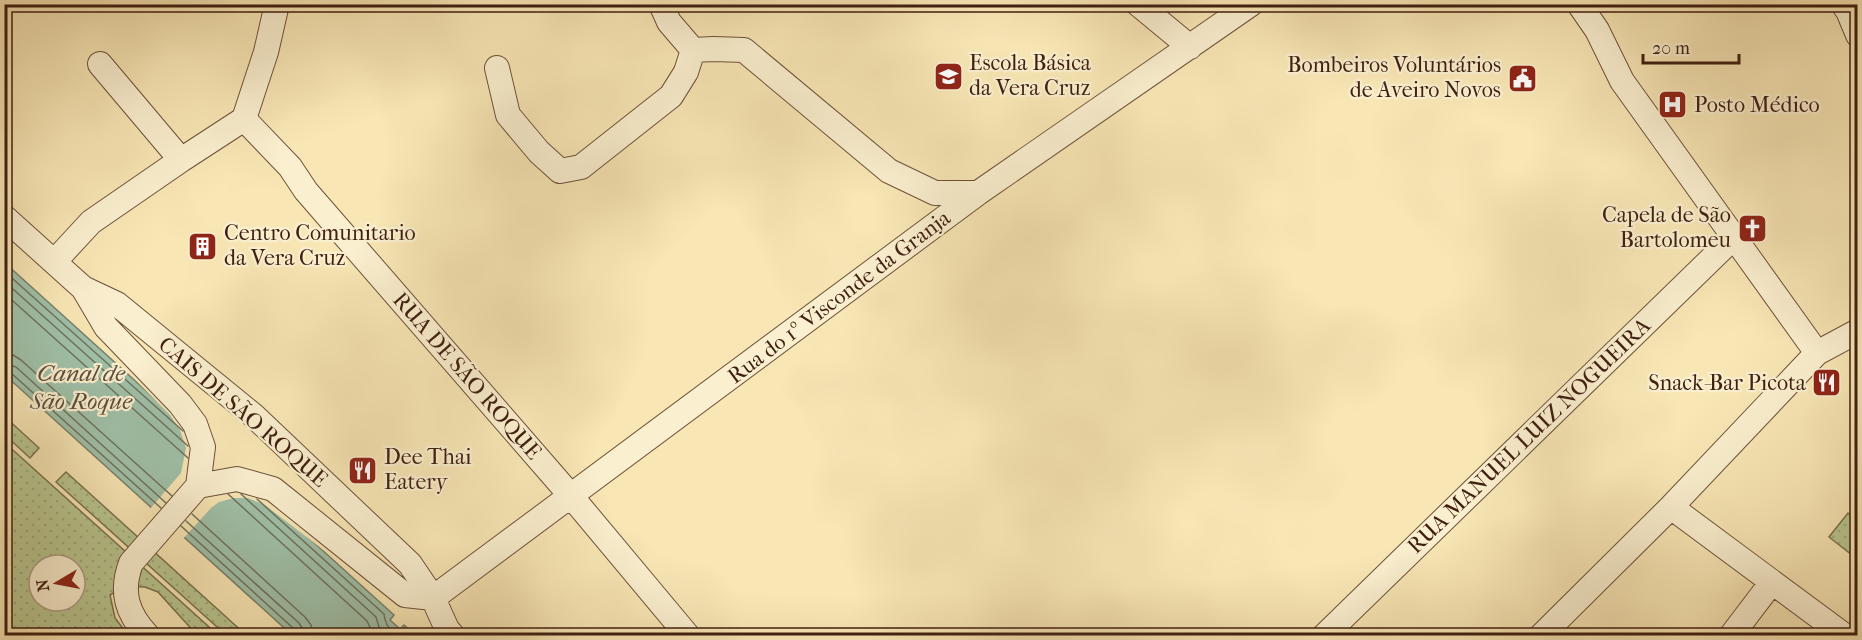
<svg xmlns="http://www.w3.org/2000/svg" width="1862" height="640" viewBox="0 0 1862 640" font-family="'IM FELL French Canon',serif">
<defs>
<pattern id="green-dots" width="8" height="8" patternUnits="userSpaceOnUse" patternTransform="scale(1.5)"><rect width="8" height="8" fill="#b9c690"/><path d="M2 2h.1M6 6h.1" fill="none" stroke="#a0aa7b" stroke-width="1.8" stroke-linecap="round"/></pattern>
</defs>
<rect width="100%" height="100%" fill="#f8e6b5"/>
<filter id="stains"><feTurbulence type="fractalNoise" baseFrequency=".00333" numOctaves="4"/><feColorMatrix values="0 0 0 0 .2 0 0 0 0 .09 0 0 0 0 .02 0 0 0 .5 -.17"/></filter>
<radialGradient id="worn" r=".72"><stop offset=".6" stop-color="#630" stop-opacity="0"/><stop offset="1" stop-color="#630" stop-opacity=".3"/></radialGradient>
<path fill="url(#green-dots)" stroke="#7c7250" stroke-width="1.5" fill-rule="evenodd" d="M4 416 39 448 30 458 5 435Z
M4 442 218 635H197L158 592 145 587 124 586 110 595 115 618 128 635H13L4 627ZM39 565H75V601H39Z
M66 472 246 635H226L56 482Z
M1848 513 1857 521V559L1829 537Z"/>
<path fill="#9fc0a8" stroke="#79806c" stroke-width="1.5" d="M5 263 394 615 390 620 400 629 404 625 416 635H292L5 375Z"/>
<path fill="#f8e6b5" d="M98 342 348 569 265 505 248 498H234L219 502 211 508 182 540 149 510 181 473 186 448 180 430 170 415Z"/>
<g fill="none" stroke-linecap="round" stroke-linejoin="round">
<path stroke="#6f705c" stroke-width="1.5" d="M4 271 183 431
M4 281 188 446
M4 293 188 458
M4 354 13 355 21 360 172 496
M4 363 16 367 166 503
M4 371 11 373 161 508
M228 494 367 621 374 636
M241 494 376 617 379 627 387 636
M257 499 384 614C385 622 389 631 398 634 401 635 404 634 407 636
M192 514 305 617 311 625 312 636
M186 521 299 623 302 628 303 636
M181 526 293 628 296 636"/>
<defs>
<path id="minor" d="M661 4 669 22 693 50
M1138 4 1190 47
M1579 4 1597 30 1622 81 1817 353
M1843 4 1848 11 1858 35
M693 50 713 49 744 50 889 171 935 193H978
M100 64 181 160
M497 68 508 115 539 152 560 171 581 167 671 96 686 72 693 50
M244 119 290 167 306 191 571 496 688 636
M244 119 266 52 277 4
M4 217 83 288 117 304 253 415 410 564 433 598 447 629 453 636
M54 262 91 222 181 160 244 119
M83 288 106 327 180 404 195 424 203 447 198 486
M198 486 237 479 273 489 405 595 433 598
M1671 507 1845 636
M433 598 978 193 1251 4
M148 636C127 614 120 592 131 563L198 486
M1324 636 1734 237
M1541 636 1671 507 1817 353 1858 331
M1731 636 1772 582"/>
</defs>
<use href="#minor" stroke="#6d513a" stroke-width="26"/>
<use href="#minor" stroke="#faefcf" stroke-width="24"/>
</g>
<defs>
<symbol id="school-square" viewBox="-11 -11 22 22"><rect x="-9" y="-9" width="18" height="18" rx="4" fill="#8f2418" stroke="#faefcf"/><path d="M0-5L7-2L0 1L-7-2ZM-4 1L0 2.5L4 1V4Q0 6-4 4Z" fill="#fff"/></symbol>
<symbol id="civic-square" viewBox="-11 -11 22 22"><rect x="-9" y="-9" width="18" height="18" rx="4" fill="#8f2418" stroke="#faefcf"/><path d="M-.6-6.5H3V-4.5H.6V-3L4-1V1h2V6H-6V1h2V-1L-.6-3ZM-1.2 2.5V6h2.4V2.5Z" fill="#fff"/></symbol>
<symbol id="hospital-square" viewBox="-11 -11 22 22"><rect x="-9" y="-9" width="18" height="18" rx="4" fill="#8f2418" stroke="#faefcf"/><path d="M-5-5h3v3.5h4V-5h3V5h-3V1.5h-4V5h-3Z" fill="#fff"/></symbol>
<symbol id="church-square" viewBox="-11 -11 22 22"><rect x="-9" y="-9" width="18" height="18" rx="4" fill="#8f2418" stroke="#faefcf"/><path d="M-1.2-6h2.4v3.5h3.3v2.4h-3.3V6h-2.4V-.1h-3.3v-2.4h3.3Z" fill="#fff"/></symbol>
<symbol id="building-square" viewBox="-11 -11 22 22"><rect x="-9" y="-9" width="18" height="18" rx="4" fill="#8f2418" stroke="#faefcf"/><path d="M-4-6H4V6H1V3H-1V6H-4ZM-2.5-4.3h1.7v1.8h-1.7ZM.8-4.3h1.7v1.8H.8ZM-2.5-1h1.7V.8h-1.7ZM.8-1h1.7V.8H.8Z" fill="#fff"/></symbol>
<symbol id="restaurant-square" viewBox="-11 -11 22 22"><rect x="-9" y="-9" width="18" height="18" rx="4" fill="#8f2418" stroke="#faefcf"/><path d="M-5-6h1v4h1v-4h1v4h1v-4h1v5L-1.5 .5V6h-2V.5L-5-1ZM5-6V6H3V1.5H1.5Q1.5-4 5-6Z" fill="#fff"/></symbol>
</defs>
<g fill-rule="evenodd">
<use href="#school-square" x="932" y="60" width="33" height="33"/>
<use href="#civic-square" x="1506" y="62" width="33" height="33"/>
<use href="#hospital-square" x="1656" y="88" width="33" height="33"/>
<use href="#church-square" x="1736" y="212" width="33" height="33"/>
<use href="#building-square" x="186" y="230" width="33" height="33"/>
<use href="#restaurant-square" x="1810" y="366" width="33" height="33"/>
<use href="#restaurant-square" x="346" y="454" width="33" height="33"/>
</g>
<g text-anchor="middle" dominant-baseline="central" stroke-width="4.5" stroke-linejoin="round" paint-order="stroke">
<g font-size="22" fill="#3f1f11" stroke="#faefcf" text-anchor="start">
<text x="969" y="63">Escola Básica<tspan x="969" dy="25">da Vera Cruz</tspan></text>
<text x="1501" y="65" text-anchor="end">Bombeiros Voluntários<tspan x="1501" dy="25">de Aveiro Novos</tspan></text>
<text x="1694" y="105">Posto Médico</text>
<text x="1731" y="215" text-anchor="end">Capela de São<tspan x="1731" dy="25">Bartolomeu</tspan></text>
<text x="224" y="233">Centro Comunitario<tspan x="224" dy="25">da Vera Cruz</tspan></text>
<text x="1806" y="383" text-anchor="end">Snack-Bar Picota</text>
<text x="384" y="457">Dee Thai<tspan x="384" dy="25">Eatery</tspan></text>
</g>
<g font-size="22" fill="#3f1f11" stroke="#faefcf">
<text transform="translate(839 297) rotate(-37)">Rua do 1º Visconde da Granja</text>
<text transform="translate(467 376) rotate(49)">RUA DE SÃO ROQUE</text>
<text transform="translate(243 412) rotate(41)">CAIS DE SÃO ROQUE</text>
<text transform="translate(1529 436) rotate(-44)">RUA MANUEL LUIZ NOGUEIRA</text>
</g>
<g font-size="24" font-style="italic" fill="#5c4f3e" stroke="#faefcf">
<text x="81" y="373">Canal de<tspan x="81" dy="28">São Roque</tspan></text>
</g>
</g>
<rect width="1862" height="640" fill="none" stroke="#f8e6b5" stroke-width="24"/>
<rect x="6" y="6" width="1850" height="628" fill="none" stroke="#3f1f11" stroke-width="3"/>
<rect x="12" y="12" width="1838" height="616" fill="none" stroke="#3f1f11" stroke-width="1.5"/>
<g transform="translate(57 583) rotate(260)"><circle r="28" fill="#faefcf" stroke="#af9c83" stroke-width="1.5"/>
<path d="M0-4.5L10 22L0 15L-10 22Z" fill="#8f2418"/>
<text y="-9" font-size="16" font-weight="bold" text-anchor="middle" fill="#3f1f11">N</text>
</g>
<path d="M1643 54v9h96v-9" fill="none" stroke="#3f1f11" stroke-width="3"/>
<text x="1652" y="54" font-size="18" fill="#3f1f11" stroke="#faefcf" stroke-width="4.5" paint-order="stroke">20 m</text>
<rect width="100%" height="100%" filter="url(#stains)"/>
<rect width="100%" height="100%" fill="url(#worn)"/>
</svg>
